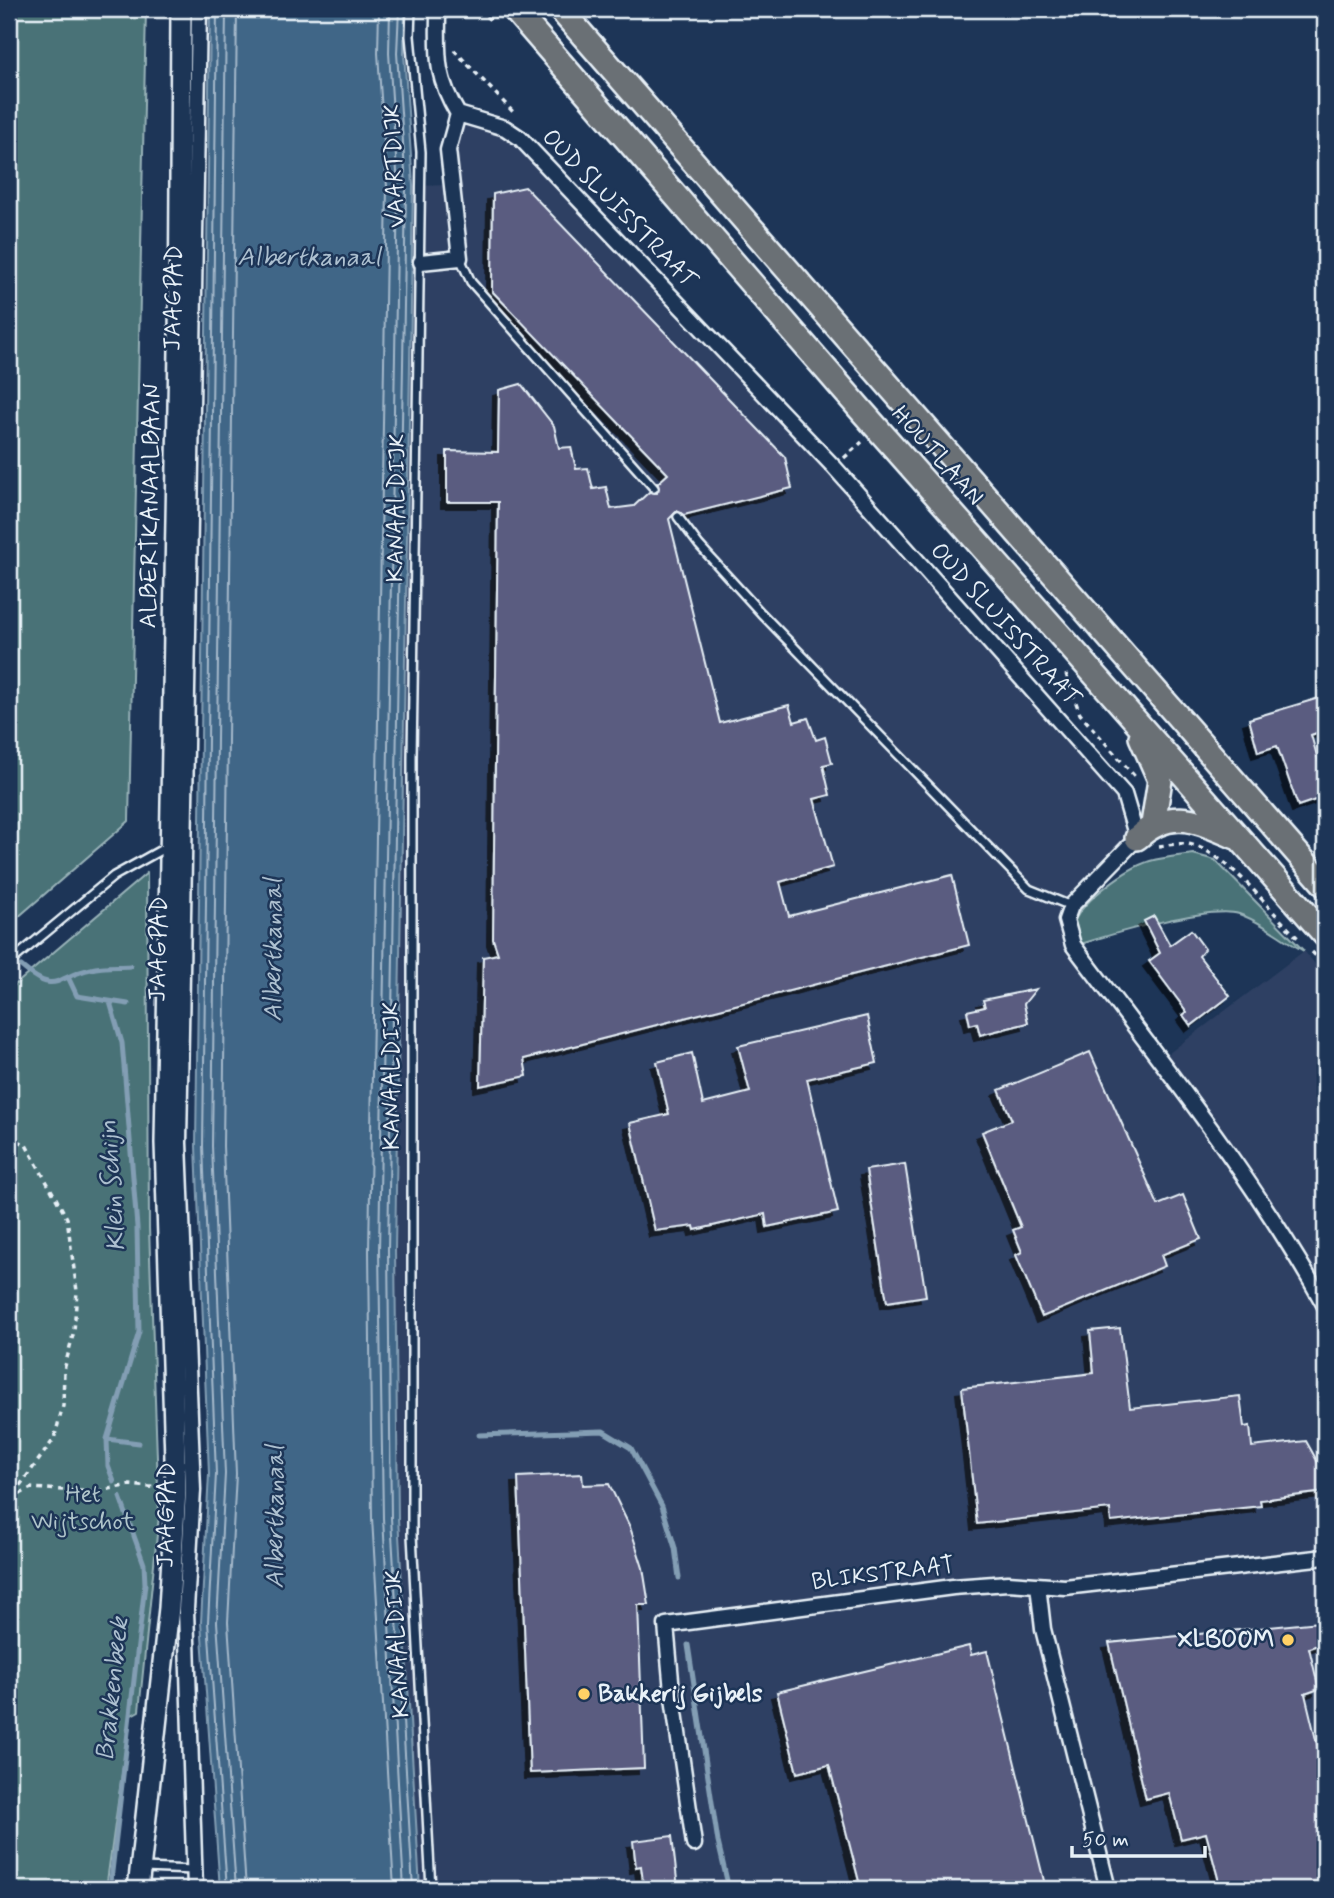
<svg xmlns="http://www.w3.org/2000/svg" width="1334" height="1898" viewBox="0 0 1334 1898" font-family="Mynerve,sans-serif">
<defs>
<filter id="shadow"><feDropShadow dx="-6" dy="6" stdDeviation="0" flood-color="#0009"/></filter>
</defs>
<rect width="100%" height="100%" fill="#1d3557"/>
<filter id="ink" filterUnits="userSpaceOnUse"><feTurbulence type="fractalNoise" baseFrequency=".0143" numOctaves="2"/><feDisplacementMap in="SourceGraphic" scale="14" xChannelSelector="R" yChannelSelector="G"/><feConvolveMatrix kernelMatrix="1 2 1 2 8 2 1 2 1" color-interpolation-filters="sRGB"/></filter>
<g filter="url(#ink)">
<path fill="#2f4163" d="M458 114 505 128 798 430 1124 794 1137 838 1079 896 1069 933 1160 1060 1304 951 1325 976V1889H420L398 1518 395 1250 413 186 452 185Z"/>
<path fill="#497277" stroke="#98b2b8" stroke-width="2" d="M9 9H146L129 821 9 925Z
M1193 854 1215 860 1304 951C1281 939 1263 922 1239 914 1210 905 1112 934 1081 944L1074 922C1083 900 1127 868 1150 861 1164 857 1179 856 1193 854Z
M147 873 149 1228 159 1515 139 1711 130 1716 106 1889H9V990Z"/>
<path fill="#406687" stroke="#839eb4" stroke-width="2" d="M210 9H405L404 53 413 186 395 1250 398 1518 420 1889H220L201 1622 209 1474 196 1146Z"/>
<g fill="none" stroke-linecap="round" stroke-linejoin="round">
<path stroke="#a5b9cb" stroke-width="2" d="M217 9 203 1146 216 1474 208 1622 227 1889
M226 9 212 1146 225 1474 217 1622 236 1889
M237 9 223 1146 236 1474 228 1622 246 1889
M379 9 378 53 387 187 369 1251 372 1518 394 1889
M390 9 389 53 398 187 379 1250 383 1518 404 1889
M399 9 397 53 406 187 388 1250 391 1518 413 1889"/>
<path stroke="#839eb4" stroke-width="5" d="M21 966C57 997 56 976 91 969 103 966 117 967 130 966
M69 979 77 996 128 1004
M110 1002 122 1043 125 1078 137 1227 139 1332 107 1439 139 1443
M479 1435 603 1431 631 1448 662 1506 675 1548 679 1578
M107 1439 108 1466 114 1482
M688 1645 718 1842 729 1889
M110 1889 145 1584 144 1564 120 1497"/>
</g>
<path fill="#5a5c80" stroke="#e8f1f8" stroke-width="2" filter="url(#shadow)" d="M525 187 785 457 792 488 684 515 677 511 669 519 720 723 789 705 794 722 808 718 816 740 825 737 832 763 823 765 830 795 814 799 833 867 780 882 789 916 952 875 969 945 524 1059 527 1076 480 1086 483 957 498 954 493 939 498 502H447V451L498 452 499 390 521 384 554 426 559 448 571 447 576 469 588 468 593 489 606 487 611 509 634 506 649 492 657 493 658 483 668 474 492 291 493 194Z
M1319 698 1325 730 1311 735 1324 780 1319 781 1324 797 1298 806 1277 746 1258 752 1249 719Z
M1154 916 1170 945 1191 930 1205 949 1199 956 1230 996 1191 1026 1183 1015 1187 1012 1149 961 1160 953 1144 921Z
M1036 989 1024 1004 1028 1023 980 1035 977 1023 970 1025 967 1011 985 1007 983 1000Z
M867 1016 877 1063 807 1079 838 1212 767 1227 765 1214 695 1230 694 1226 655 1231 630 1123 669 1114 657 1062 692 1053 703 1104 750 1092 738 1046Z
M1090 1052 1158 1205 1183 1195 1201 1239 1161 1255 1165 1266 1042 1317 1016 1255 1022 1252 1013 1230 1021 1227 982 1132 1012 1120 999 1090Z
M905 1164 926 1296 887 1302 866 1170Z
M1120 1328 1130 1408 1240 1396 1244 1427 1250 1426 1252 1447 1306 1441 1325 1475V1492L1260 1500 1261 1506 1111 1522 1110 1509 977 1524 962 1388 1094 1373 1090 1331Z
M582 1474 583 1485 609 1484 630 1527 643 1568 649 1605H638L644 1768 530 1773 518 1477Z
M1319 1622 1324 1643 1309 1648 1319 1689 1305 1694 1325 1777V1889H1221L1206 1833 1181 1839 1169 1793 1146 1799 1109 1643Z
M969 1646 971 1655 987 1651 1046 1889H861L829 1765 797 1773 777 1692Z
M672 1836 678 1889H644L641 1866 636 1867 633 1841Z"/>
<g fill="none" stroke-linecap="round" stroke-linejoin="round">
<defs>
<path id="lane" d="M411 9 410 36 421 152 412 758V1535L431 1889
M460 258 471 282 654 488
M678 517 699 545 761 613 1029 889 1071 906
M9 963 114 876 168 846
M143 1868 194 1870"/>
<path id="street" d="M438 9C438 54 434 74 458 114L505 128 520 138 834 467 1124 794 1137 838 1071 906 1066 920 1073 945C1162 1063 1254 1178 1325 1306
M421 262 460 258 448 150 458 114
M1038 1585 1043 1629 1108 1889
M694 1844 672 1691 666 1625 953 1587 1008 1583 1065 1587 1325 1557
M195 1889 186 1609 193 1490 179 1143 199 9"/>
<path id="secondary" d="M138 1889 169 1608 176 1490 165 1143 179 350 181 9"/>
<path id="primary" d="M514 9 861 410 1325 935
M560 9 1325 885
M1141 737 1160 780 1153 824
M1137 838C1172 806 1197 821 1236 837"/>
</defs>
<use href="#lane" stroke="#e8f1f8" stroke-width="12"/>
<use href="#street" stroke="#e8f1f8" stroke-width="19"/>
<use href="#secondary" stroke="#e8f1f8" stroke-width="24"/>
<use href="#primary" stroke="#e8f1f8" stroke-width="28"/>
<path stroke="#e8f1f8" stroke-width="3.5" stroke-dasharray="5 5" stroke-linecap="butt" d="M479 9 490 20 496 15
M454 50 516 115
M844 458 862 442
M1066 674 1080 714 1137 779
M1159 846C1169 845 1182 842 1192 845 1233 857 1268 910 1299 939
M1312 952 1325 965
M9 1136 26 1145 67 1218 77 1291 74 1331 64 1370 63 1406 54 1439 10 1499
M11 1499 31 1488 93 1492 130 1485 160 1488"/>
<use href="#lane" stroke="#1d3557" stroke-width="7"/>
<use href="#street" stroke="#1d3557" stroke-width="14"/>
<use href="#secondary" stroke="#1d3557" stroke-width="19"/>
<use href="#primary" stroke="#6b6f75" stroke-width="23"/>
</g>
</g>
<g fill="#ffd166" stroke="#1d3557" stroke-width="2.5">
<circle cx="1288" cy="1640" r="7"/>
<circle cx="584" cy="1694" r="7"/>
</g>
<g text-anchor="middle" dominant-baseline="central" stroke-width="5" stroke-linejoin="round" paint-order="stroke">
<g font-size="24" fill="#e8f1f8" stroke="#1d3557">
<text transform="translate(395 166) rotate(-92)">VAARTDIJK</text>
<text transform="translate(619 209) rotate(46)">OUD SLUISSTRAAT</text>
<text transform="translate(174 298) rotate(-89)">JAAGPAD</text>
<text transform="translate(937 456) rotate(48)">HOUTLAAN</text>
<text transform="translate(151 506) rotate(-89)">ALBERTKANAALBAAN</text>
<text transform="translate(397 508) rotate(-89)">KANAALDIJK</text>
<text transform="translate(1005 625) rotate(48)">OUD SLUISSTRAAT</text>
<text transform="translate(159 949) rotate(-89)">JAAGPAD</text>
<text transform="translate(392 1076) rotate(-90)">KANAALDIJK</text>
<text transform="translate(167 1515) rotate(-89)">JAAGPAD</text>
<text transform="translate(883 1574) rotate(-7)">BLIKSTRAAT</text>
<text transform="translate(398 1644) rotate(-93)">KANAALDIJK</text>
</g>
<g font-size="24" fill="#b0c5cb" stroke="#1d3557">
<text x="83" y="1494">Het<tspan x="83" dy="28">Wijtschot</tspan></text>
</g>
<g font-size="24" font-weight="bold" fill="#e8f1f8" stroke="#1d3557" text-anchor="end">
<text x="1274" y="1640">XLBOOM</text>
<text x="598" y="1694" text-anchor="start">Bakkerij Gijbels</text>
</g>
<g font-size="26" font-style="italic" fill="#adc0d0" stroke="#1d3557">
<text x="309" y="258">Albertkanaal</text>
<text transform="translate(274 950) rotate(-90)">Albertkanaal</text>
<text transform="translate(113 1186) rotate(-94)">Klein Schijn</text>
<text transform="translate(276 1517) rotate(-90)">Albertkanaal</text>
<text transform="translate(113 1689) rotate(-84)">Brakkenbeek</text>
</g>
</g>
<rect width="1334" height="1898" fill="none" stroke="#1d3557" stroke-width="35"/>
<rect x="18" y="18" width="1299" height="1863" fill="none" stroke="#e8f1f8" stroke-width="2.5" filter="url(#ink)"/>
<path d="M1072 1846v10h133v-10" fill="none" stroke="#e8f1f8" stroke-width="3.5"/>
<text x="1082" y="1846" font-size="21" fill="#e8f1f8" stroke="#1d3557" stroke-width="5" paint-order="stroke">50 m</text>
</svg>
